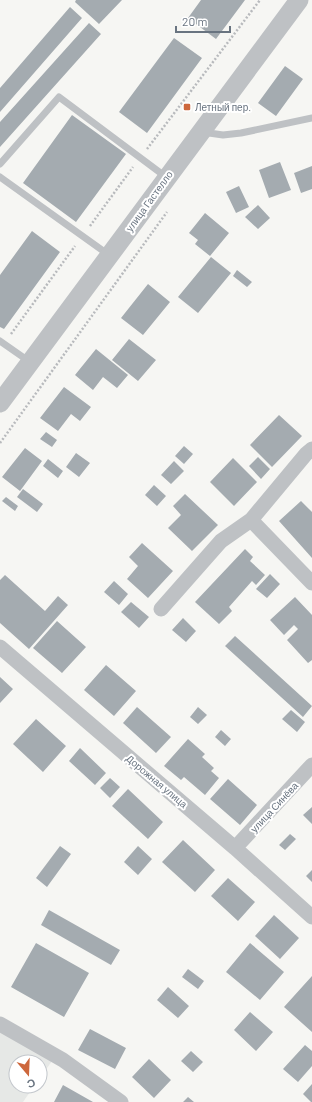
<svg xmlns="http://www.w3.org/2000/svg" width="312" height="1102" viewBox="0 0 312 1102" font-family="Barlow,sans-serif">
<rect width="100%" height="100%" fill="#f6f6f3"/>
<path fill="#e6e8e6" d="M0 1032 52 1061 40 1078V1062H16V1086H34L23 1102H0Z"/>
<path fill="#a4abb0" d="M76 0H122L99 24 75 2Z
M201 0H245L216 39 188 18Z
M70 7 82 18 0 112V88Z
M89 23 101 34 0 147V122Z
M174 38 202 58 147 133 119 112Z
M285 66 303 79 276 116 258 103Z
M72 115 126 154 76 222 23 183Z
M280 162 291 190 269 198 259 170Z
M312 166V189L301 193 294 173Z
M239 186 249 207 236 213 226 192Z
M258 205 270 218 258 229 245 217Z
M205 213 229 233 210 256 195 244 198 240 189 233Z
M32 231 60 252 4 329 0 327V275Z
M211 257 231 273 198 313 178 297Z
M237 270 252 282 247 287 233 276Z
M148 284 170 302 143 335 121 318Z
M129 339 156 360 138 381 112 360Z
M96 349 128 375 117 388 103 377 93 390 75 375Z
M64 387 91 407 80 421 71 414 58 431 40 418Z
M279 415 302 436 272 467 250 445Z
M46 432 57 440 52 447 40 439Z
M184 446 193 454 184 464 175 456Z
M25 448 42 461 20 491 2 477Z
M76 453 90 463 79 477 66 467Z
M258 457 270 469 261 479 249 466Z
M233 458 257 482 234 506 210 482Z
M48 459 63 471 58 478 43 466Z
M174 461 184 471 171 484 161 475Z
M154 485 166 496 157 506 145 495Z
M23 489 43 504 37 512 17 497Z
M185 494 218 525 192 551 168 528 181 515 173 506Z
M6 497 18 506 15 511 2 501Z
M301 501 312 512V558L279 521Z
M142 543 173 571 148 598 127 579 138 566 129 557Z
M245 549 253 557 250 561 265 575 256 585 252 581 229 607 232 611 219 624 195 602Z
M270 574 280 584 267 598 256 589Z
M5 575 45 611 58 596 68 605 29 649 0 623V580Z
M114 581 128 594 119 605 104 592Z
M295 597 312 615V660L308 663 287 640 298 629 294 625 284 635 270 620Z
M131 602 149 617 139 628 121 612Z
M183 618 196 631 186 642 172 630Z
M57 621 86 647 62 673 33 648Z
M235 636 312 706 303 717 225 646Z
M106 665 136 691 114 716 84 690Z
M0 677 13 689 0 703Z
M137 707 171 737 156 753 123 723Z
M198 707 207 715 198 724 190 717Z
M291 710 305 722 297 732 282 719Z
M36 719 66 746 43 772 13 744Z
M221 730 231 739 225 746 215 737Z
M188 739 205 754 202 757 214 768 211 771 219 778 205 795 184 777 181 780 164 766Z
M80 748 106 773 95 785 69 761Z
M110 778 120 787 110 798 100 788Z
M228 779 257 805 240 825 210 799Z
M128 789 163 822 148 839 112 806Z
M312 807V824L303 815Z
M290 834 296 839 285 850 279 845Z
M183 840 215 870 195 892 162 862Z
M60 846 71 854 47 887 36 878Z
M138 846 152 859 138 875 124 862Z
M312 870V882L306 876Z
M228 878 255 902 238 921 211 896Z
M49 910 120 950 111 965 41 925Z
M274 915 299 938 280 959 255 936Z
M36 943 89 973 64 1017 11 987Z
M250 943 284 972 260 1000 226 972Z
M188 969 204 981 198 989 182 977Z
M312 976V1032L284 1007Z
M168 987 189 1006 178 1018 157 1000Z
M250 1012 273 1032 256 1051 234 1030Z
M90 1029 126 1048 115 1069 78 1050Z
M305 1045 312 1051V1066L298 1082 283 1069Z
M191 1051 203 1062 193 1072 181 1061Z
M149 1059 171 1080 154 1098 132 1077Z
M312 1084V1102H311L303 1094Z
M63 1085 93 1102H54Z
M188 1097 194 1102H183Z"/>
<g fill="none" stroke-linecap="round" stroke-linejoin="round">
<path stroke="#b8babd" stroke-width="2.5" stroke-dasharray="2 2" stroke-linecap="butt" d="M147 149 260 0
M90 226 133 167
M11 334 75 246
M0 443 167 212"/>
<path stroke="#bec1c4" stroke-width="7" d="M202 132 223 135 241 133 312 118
M0 164 59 97 166 177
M0 177 109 255
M0 341 30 362"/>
<path stroke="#bec1c4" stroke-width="15" d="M251 520 312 583
M161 609 221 541 251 520 306 454 312 449
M0 647 235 848 312 917
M235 848 312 765
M0 1024 63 1060 121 1102"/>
<path stroke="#bec1c4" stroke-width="19" d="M0 403 299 0"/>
</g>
<rect fill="#cd673c" stroke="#fff" stroke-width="1.5" x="183" y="103" width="8" height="8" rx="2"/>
<g text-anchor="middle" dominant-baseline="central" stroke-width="4" stroke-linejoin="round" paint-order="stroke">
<g font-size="10" fill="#697480" stroke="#fff" text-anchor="start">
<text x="195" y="107">Летный пер.</text>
</g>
<g font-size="10" fill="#697480" stroke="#fff">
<text transform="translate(149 201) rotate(-54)">улица Гастелло</text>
<text transform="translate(157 781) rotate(40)">Дорожная улица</text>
<text transform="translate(274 807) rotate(-47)">улица Синёва</text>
</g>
</g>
<g transform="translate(28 1074) rotate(161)"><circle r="19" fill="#ffffff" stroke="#c3c7cc"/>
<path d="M0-3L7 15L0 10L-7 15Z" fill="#cd673c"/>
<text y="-6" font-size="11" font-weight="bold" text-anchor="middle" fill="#697480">С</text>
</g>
<path d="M176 26v6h54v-6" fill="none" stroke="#697480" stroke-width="2"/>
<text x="182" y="26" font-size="12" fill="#697480" stroke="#ffffff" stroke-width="3" paint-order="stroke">20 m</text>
</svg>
